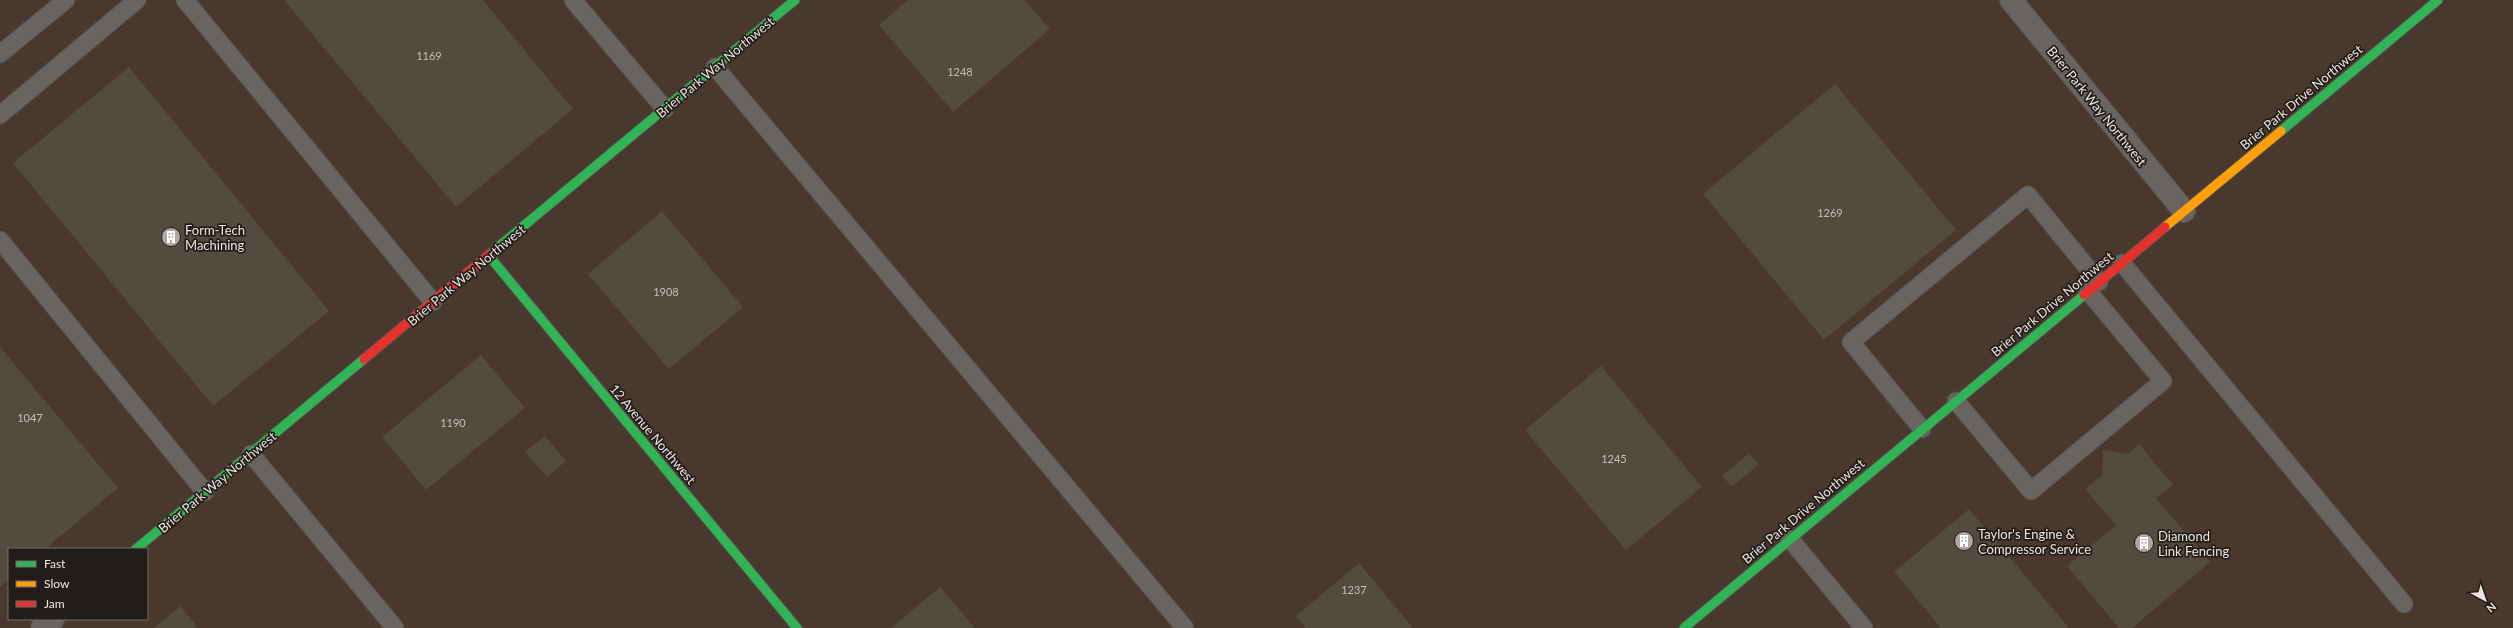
<svg xmlns="http://www.w3.org/2000/svg" width="2513" height="628" viewBox="0 0 2513 628" font-family="Lato,sans-serif">
<rect width="100%" height="100%" fill="#3c3531"/>
<path fill="#49382d" fill-rule="evenodd" d="M0 0H2513V628H0ZM9 549H147V619H9Z"/>
<path fill="#534a40" d="M284 0H483L573 109 456 207Z
M908 0H1025L1050 29 953 112 879 25Z
M129 67 329 311 213 406 13 163Z
M1835 84 1956 230 1824 340 1703 194Z
M662 211 743 307 669 369 588 274Z
M0 347 118 488 45 549H9V579L0 587Z
M481 355 525 408 426 490 382 437Z
M1601 366 1702 487 1626 550 1525 430Z
M545 436 566 461 547 477 525 452Z
M2139 444 2173 485 2156 498 2210 562 2132 628H2119L2067 566 2116 525 2085 489 2102 475 2103 450 2128 454Z
M1749 453 1759 464 1732 487 1722 476Z
M1969 509 2069 628H1941L1894 572Z
M1359 563 1413 628H1306L1296 616Z
M940 587 975 628H891Z
M180 606 198 628H154Z"/>
<g fill="none" stroke-linecap="round" stroke-linejoin="round">
<defs>
<path id="lane" d="M185 0 433 302
M573 0 665 109
M0 54 66 0
M715 67 1185 628
M0 115 137 0
M0 240 205 492
M2122 263 2404 604
M1956 401 2031 491 2163 381 2088 291
M1922 429 1851 342 2028 195 2099 282
M251 454 395 628
M1790 539 1864 628"/>
<path id="street" d="M2011 0 2184 211
M42 628 53 619"/>
<path id="fast" d="M2281 131 2438 0
M491 253 795 0
M489 256 797 628
M136 549 364 359
M1684 628 2084 295"/>
<path id="slow" d="M2165 227 2281 131"/>
<path id="jam" d="M2084 295 2165 227
M364 359 491 253"/>
</defs>
<use href="#lane" stroke="#57524d" stroke-width="19"/>
<use href="#street" stroke="#57524d" stroke-width="24"/>
<use href="#fast" stroke="#57524d" stroke-width="11"/>
<use href="#slow" stroke="#57524d" stroke-width="11"/>
<use href="#jam" stroke="#57524d" stroke-width="11"/>
<use href="#lane" stroke="#696460" stroke-width="17"/>
<use href="#street" stroke="#696460" stroke-width="22"/>
<use href="#fast" stroke="#30b455" stroke-width="9"/>
<use href="#slow" stroke="#ff9f0a" stroke-width="9"/>
<use href="#jam" stroke="#e5322d" stroke-width="9"/>
</g>
<defs>
<symbol id="building-disc" viewBox="-11 -11 22 22"><circle r="9.5" fill="#b0a7a3" stroke="#231d19"/><path d="M-4-6H4V6H1V3H-1V6H-4ZM-2.5-4.3h1.7v1.8h-1.7ZM.8-4.3h1.7v1.8H.8ZM-2.5-1h1.7V.8h-1.7ZM.8-1h1.7V.8H.8Z" fill="#fff"/></symbol>
</defs>
<g fill-rule="evenodd">
<use href="#building-disc" x="160" y="226" width="22" height="22"/>
<use href="#building-disc" x="1953" y="530" width="22" height="22"/>
<use href="#building-disc" x="2133" y="532" width="22" height="22"/>
</g>
<g text-anchor="middle" dominant-baseline="central" stroke-width="3.5" stroke-linejoin="round" paint-order="stroke">
<g font-size="11" fill="#c7beb8">
<text x="429" y="55">1169</text>
<text x="960" y="71">1248</text>
<text x="1830" y="212">1269</text>
<text x="666" y="291">1908</text>
<text x="30" y="417">1047</text>
<text x="453" y="422">1190</text>
<text x="1614" y="458">1245</text>
<text x="1354" y="589">1237</text>
</g>
<g font-size="13" fill="#eee5e0" stroke="#231d19">
<text transform="translate(715 67) rotate(-40)">Brier Park Way Northwest</text>
<text transform="translate(2301 97) rotate(-40)">Brier Park Drive Northwest</text>
<text transform="translate(2097 106) rotate(51)">Brier Park Way Northwest</text>
<text transform="translate(466 275) rotate(-40)">Brier Park Way Northwest</text>
<text transform="translate(2052 304) rotate(-40)">Brier Park Drive Northwest</text>
<text transform="translate(653 434) rotate(50)">12 Avenue Northwest</text>
<text transform="translate(217 482) rotate(-40)">Brier Park Way Northwest</text>
<text transform="translate(1803 511) rotate(-40)">Brier Park Drive Northwest</text>
</g>
<g font-size="13" fill="#eee5e0" stroke="#231d19" text-anchor="start">
<text x="185" y="230">Form-Tech<tspan x="185" dy="15">Machining</tspan></text>
<text x="1978" y="534">Taylor's Engine &amp;<tspan x="1978" dy="15">Compressor Service</tspan></text>
<text x="2158" y="536">Diamond<tspan x="2158" dy="15">Link Fencing</tspan></text>
</g>
</g>
<rect x="8" y="548" width="140" height="72" fill="#231d19" stroke="#746d69"/>
<rect x="16" y="561" width="20" height="6" fill="#30b455" stroke="#746d69"/>
<text x="44" y="568" font-size="12" fill="#eee5e0">Fast</text>
<rect x="16" y="581" width="20" height="6" fill="#ff9f0a" stroke="#746d69"/>
<text x="44" y="588" font-size="12" fill="#eee5e0">Slow</text>
<rect x="16" y="601" width="20" height="6" fill="#e5322d" stroke="#746d69"/>
<text x="44" y="608" font-size="12" fill="#eee5e0">Jam</text>
<g transform="translate(2485 600) rotate(140)" stroke="#231d19" stroke-width="3" paint-order="stroke">
<path d="M0-3L7 15L0 10L-7 15Z" fill="#eee5e0"/>
<text y="-6" font-size="11" font-weight="bold" text-anchor="middle" fill="#eee5e0">N</text>
</g>
</svg>
